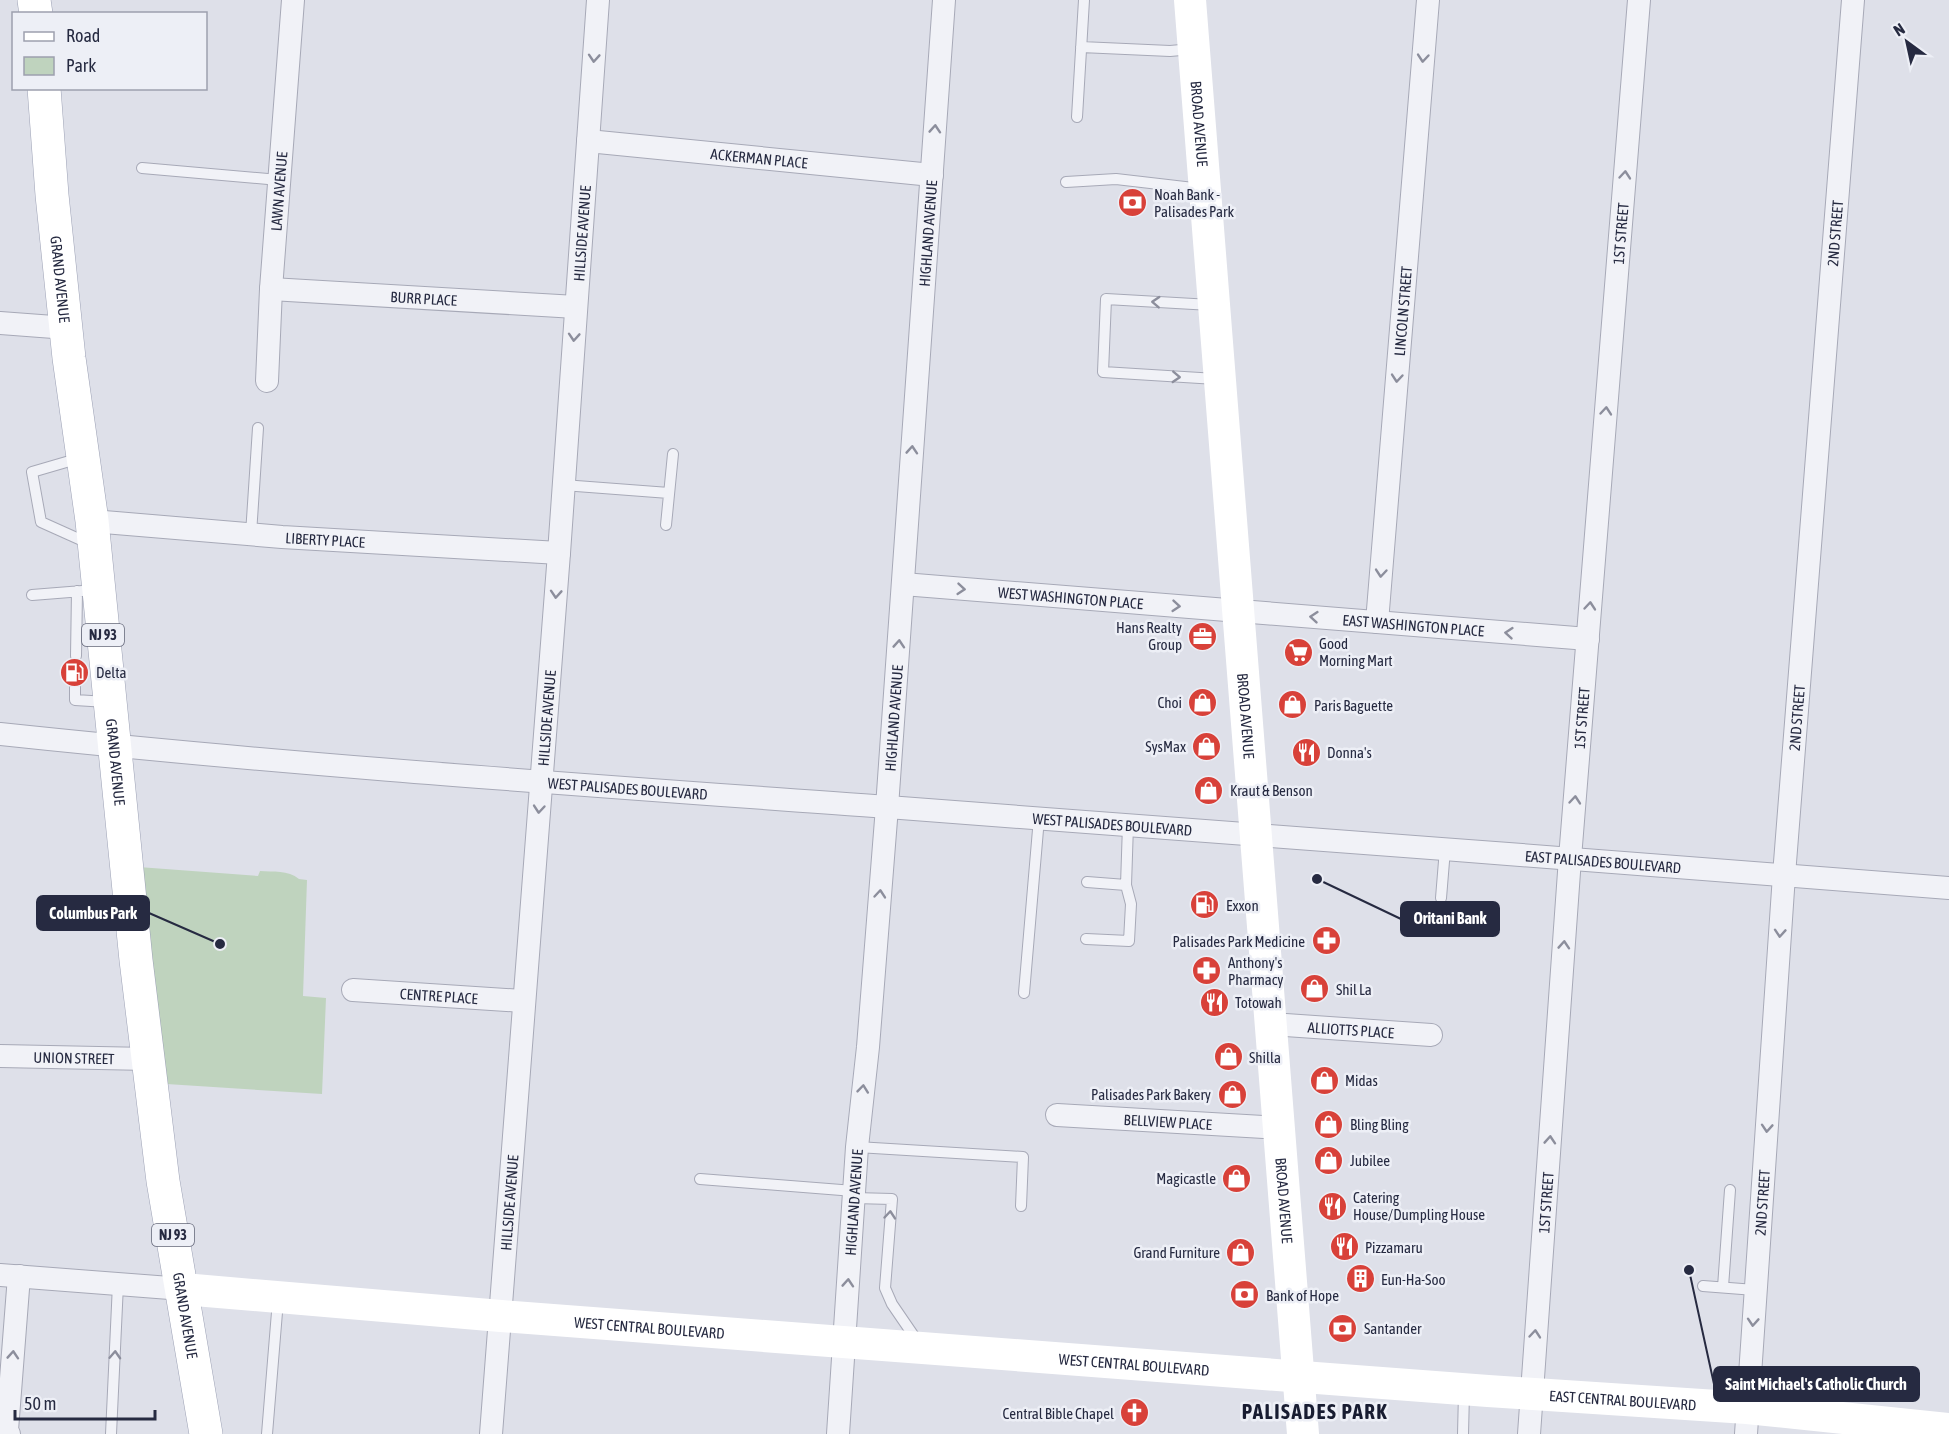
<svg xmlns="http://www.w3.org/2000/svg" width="1949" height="1434" viewBox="0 0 1949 1434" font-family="'Asap Condensed',sans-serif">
<rect width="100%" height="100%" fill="#dee0e9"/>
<path fill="#bfd3be" d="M125 866 258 876 260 871C273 872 288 870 299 879L307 880 303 996 326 998 322 1094 151 1083Z"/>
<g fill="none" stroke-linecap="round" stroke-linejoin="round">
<defs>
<path id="service" d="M1081 47 1170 51 1192 49
M1077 117 1084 0
M142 168 279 180
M1066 182 1116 179 1202 189
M1211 305 1106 299 1103 372 1216 379
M80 458 32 472 41 522 90 544
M563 485 669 493
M666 525 673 454
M251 534 258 428
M32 595 95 590
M76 656 77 591
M75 687V700L107 702
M1087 882 1126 885
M1441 898 1445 849
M1086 939 1129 941 1131 904 1126 885 1128 825
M1024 993 1039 818
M857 1147 1023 1157 1021 1206
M700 1179 854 1191
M854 1198 892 1199 885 1288 892 1304 918 1342
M1703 1286 1755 1290
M1723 1287 1730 1190
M111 1434 118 1284
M267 1434 278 1300
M1463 1434 1464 1393"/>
<g id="minor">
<path id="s1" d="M588 141 932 175"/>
<path id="s2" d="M271 289 576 307"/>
<path d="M0 323 67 328"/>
<path id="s3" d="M267 381 271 289 293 0"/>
<path id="s4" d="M92 521 282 537 559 553"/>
<path id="s5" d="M903 584 1588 639"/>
<path id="s6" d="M1377 622 1428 0"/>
<path id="s7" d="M0 734C300 766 600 786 901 808 1250 834 1600 861 1949 888"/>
<path id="s8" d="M353 990 523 1001"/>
<path id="s9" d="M1271 1024 1431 1035"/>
<path id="s10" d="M0 1056 148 1059"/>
<path id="s11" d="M1057 1115 1279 1128"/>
<path d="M0 1275 183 1289"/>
<path d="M9 1434 7 1430 19 1276"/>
<path id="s12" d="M491 1434 559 553 598 0"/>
<path id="s13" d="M838 1434 857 1147 868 1047 887 807 944 0"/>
<path id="s14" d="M1529 1434 1570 858 1639 0"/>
<path id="s15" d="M1746 1434 1784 875 1853 0"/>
</g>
<g id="primary">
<path d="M34 0 36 14"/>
<path id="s18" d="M44 88 52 195 69 358 92 521 136 960 163 1181 206 1434"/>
</g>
</defs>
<use href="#service" stroke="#a7a9b7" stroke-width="12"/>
<use href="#minor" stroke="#a7a9b7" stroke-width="24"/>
<use href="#primary" stroke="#9ca1b5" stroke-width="34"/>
<use href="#service" stroke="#f1f2f7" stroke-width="10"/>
<use href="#minor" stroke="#f1f2f7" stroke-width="22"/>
<g stroke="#fff" stroke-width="32">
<path id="s16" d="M1190 0 1303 1434"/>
<path id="s17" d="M183 1289 501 1316 1488 1391 1747 1408 1949 1429"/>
</g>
<use href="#primary" stroke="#fff" stroke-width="33"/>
</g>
<defs><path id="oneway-chevron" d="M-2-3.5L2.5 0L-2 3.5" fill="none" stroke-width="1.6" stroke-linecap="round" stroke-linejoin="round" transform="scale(1.5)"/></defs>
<g stroke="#8c8e9c">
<use href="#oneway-chevron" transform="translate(594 58) rotate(94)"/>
<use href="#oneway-chevron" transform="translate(1423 58) rotate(95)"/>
<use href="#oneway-chevron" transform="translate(935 129) rotate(-86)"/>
<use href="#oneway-chevron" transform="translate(1625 175) rotate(-85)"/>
<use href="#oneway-chevron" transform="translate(1156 302) rotate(-177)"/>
<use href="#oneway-chevron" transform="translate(574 337) rotate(94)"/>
<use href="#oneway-chevron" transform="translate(1176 377) rotate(3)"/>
<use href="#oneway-chevron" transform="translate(1397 378) rotate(95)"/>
<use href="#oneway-chevron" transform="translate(1606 411) rotate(-85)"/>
<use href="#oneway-chevron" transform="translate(912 450) rotate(-86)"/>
<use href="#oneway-chevron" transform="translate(1381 573) rotate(95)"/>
<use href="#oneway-chevron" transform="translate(961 589) rotate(5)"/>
<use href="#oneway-chevron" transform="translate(556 594) rotate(94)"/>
<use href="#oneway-chevron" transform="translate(1176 606) rotate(5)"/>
<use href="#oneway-chevron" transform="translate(1590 606) rotate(-85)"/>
<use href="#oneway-chevron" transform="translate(1314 617) rotate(-175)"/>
<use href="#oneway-chevron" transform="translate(1509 633) rotate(-175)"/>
<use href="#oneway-chevron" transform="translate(899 644) rotate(-86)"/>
<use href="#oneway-chevron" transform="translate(1575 800) rotate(-85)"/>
<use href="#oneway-chevron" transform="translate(539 809) rotate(95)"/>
<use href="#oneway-chevron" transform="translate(880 894) rotate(-85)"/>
<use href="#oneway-chevron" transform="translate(1780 933) rotate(94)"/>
<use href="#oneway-chevron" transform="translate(1564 945) rotate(-86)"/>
<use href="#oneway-chevron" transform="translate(863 1089) rotate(-84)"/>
<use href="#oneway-chevron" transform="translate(1767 1128) rotate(94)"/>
<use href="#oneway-chevron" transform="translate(1550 1140) rotate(-86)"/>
<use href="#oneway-chevron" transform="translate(890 1215) rotate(-85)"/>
<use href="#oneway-chevron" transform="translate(848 1283) rotate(-86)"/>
<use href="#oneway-chevron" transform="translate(1753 1322) rotate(94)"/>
<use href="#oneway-chevron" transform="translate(1535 1334) rotate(-85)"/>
<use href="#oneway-chevron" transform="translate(13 1355) rotate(-86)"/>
<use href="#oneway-chevron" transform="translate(115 1355) rotate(-87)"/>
</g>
<defs>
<symbol id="bank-disc" viewBox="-11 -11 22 22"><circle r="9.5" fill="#d84139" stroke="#edeff6"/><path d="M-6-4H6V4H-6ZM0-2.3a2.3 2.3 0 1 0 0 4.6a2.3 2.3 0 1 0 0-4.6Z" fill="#fff"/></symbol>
<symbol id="office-disc" viewBox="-11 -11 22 22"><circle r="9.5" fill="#d84139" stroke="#edeff6"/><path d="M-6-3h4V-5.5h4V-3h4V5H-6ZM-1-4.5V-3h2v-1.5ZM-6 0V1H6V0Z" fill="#fff"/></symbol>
<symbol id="supermarket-disc" viewBox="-11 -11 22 22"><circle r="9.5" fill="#d84139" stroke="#edeff6"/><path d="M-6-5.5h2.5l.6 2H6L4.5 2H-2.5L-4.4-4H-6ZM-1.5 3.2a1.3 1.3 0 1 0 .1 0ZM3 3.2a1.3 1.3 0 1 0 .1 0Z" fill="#fff"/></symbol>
<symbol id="fuel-disc" viewBox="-11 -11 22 22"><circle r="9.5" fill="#d84139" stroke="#edeff6"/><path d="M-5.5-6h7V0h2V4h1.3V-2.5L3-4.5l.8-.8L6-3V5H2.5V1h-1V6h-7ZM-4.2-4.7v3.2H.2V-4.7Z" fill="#fff"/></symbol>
<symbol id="shop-disc" viewBox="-11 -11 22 22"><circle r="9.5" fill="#d84139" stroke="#edeff6"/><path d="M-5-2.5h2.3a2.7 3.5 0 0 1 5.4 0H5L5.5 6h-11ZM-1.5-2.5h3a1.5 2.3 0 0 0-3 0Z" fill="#fff"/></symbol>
<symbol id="restaurant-disc" viewBox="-11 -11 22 22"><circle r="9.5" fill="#d84139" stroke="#edeff6"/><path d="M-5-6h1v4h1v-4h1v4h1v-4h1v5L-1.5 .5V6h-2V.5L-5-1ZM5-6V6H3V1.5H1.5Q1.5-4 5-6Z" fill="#fff"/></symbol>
<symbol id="pharmacy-disc" viewBox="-11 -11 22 22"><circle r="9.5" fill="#d84139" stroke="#edeff6"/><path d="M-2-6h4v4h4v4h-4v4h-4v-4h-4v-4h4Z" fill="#fff"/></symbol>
<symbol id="building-disc" viewBox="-11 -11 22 22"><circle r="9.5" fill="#d84139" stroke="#edeff6"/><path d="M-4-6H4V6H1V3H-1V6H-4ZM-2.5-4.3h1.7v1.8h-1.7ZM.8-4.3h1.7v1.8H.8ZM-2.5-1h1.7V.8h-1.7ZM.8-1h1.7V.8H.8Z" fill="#fff"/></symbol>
<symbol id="church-disc" viewBox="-11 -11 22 22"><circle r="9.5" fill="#d84139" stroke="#edeff6"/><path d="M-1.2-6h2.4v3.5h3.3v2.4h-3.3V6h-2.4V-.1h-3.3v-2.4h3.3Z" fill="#fff"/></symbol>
</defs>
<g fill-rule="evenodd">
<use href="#bank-disc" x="1116" y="186" width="33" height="33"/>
<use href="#office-disc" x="1186" y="620" width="33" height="33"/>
<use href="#supermarket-disc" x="1282" y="636" width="33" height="33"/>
<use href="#fuel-disc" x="58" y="656" width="33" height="33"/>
<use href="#shop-disc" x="1186" y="686" width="33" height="33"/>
<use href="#shop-disc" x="1276" y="688" width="33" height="33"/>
<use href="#shop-disc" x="1190" y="730" width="33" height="33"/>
<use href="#restaurant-disc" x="1290" y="736" width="33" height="33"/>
<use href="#shop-disc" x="1192" y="774" width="33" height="33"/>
<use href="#fuel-disc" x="1188" y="888" width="33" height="33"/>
<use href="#pharmacy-disc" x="1310" y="924" width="33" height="33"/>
<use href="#pharmacy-disc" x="1190" y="954" width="33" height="33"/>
<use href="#shop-disc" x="1298" y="972" width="33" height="33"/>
<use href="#restaurant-disc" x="1198" y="986" width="33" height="33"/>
<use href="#shop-disc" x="1212" y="1040" width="33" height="33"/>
<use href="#shop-disc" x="1308" y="1064" width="33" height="33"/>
<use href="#shop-disc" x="1216" y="1078" width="33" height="33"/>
<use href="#shop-disc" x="1312" y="1108" width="33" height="33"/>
<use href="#shop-disc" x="1312" y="1144" width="33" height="33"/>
<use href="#shop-disc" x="1220" y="1162" width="33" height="33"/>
<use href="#restaurant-disc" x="1316" y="1190" width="33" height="33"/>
<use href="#restaurant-disc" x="1328" y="1230" width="33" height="33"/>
<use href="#shop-disc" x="1224" y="1236" width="33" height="33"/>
<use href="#building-disc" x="1344" y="1262" width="33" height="33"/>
<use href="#bank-disc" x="1228" y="1278" width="33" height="33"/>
<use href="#bank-disc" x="1326" y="1312" width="33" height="33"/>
<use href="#church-disc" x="1118" y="1396" width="33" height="33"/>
</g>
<g text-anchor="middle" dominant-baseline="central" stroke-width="5" stroke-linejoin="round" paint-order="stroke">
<g fill="#edeff6" stroke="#626577" stroke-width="1.5">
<rect x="82" y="624" width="42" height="22" rx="4.5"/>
<rect x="152" y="1224" width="42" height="22" rx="4.5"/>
</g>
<g font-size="14" font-weight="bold" fill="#262a41">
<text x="103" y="635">NJ 93</text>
<text x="173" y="1235">NJ 93</text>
</g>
<g font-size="15" fill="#262a41" stroke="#edeff6">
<text stroke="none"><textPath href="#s16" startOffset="124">BROAD AVENUE</textPath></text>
<text stroke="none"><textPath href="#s1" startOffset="172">ACKERMAN PLACE</textPath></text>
<text stroke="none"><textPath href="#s3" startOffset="190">LAWN AVENUE</textPath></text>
<text stroke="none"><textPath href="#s12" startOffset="1204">HILLSIDE AVENUE</textPath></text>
<text stroke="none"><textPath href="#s13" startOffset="1204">HIGHLAND AVENUE</textPath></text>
<text stroke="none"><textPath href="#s14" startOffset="1204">1ST STREET</textPath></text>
<text stroke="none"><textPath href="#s15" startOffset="1204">2ND STREET</textPath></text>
<text stroke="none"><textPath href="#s18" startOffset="192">GRAND AVENUE</textPath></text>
<text stroke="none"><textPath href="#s2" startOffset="153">BURR PLACE</textPath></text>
<text stroke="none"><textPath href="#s6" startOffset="312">LINCOLN STREET</textPath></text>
<text stroke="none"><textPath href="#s4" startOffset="234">LIBERTY PLACE</textPath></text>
<text stroke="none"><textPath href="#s5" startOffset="168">WEST WASHINGTON PLACE</textPath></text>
<text stroke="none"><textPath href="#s5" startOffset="512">EAST WASHINGTON PLACE</textPath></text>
<text stroke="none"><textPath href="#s12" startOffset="718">HILLSIDE AVENUE</textPath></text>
<text stroke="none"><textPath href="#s13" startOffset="718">HIGHLAND AVENUE</textPath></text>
<text stroke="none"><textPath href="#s16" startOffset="718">BROAD AVENUE</textPath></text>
<text stroke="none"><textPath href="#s14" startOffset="718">1ST STREET</textPath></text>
<text stroke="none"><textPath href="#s15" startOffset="718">2ND STREET</textPath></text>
<text stroke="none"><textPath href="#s18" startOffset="678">GRAND AVENUE</textPath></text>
<text stroke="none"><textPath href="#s7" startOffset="630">WEST PALISADES BOULEVARD</textPath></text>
<text stroke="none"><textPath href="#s7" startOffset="1116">WEST PALISADES BOULEVARD</textPath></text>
<text stroke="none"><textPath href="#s7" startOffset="1608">EAST PALISADES BOULEVARD</textPath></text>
<text stroke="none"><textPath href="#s8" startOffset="86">CENTRE PLACE</textPath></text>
<text stroke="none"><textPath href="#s9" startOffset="80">ALLIOTTS PLACE</textPath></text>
<text stroke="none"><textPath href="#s10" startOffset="74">UNION STREET</textPath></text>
<text stroke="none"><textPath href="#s11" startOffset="111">BELLVIEW PLACE</textPath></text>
<text stroke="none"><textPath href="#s16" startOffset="1204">BROAD AVENUE</textPath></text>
<text stroke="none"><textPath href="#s14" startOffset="232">1ST STREET</textPath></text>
<text stroke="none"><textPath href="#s12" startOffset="232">HILLSIDE AVENUE</textPath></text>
<text stroke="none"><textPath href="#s13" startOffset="232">HIGHLAND AVENUE</textPath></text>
<text stroke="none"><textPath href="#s15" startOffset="232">2ND STREET</textPath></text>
<text stroke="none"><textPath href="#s18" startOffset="1236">GRAND AVENUE</textPath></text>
<text stroke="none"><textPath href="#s17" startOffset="468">WEST CENTRAL BOULEVARD</textPath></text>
<text stroke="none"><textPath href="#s17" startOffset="954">WEST CENTRAL BOULEVARD</textPath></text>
<text stroke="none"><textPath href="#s17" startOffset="1444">EAST CENTRAL BOULEVARD</textPath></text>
</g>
<g font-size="15" fill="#262a41" stroke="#edeff6" text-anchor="start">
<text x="1154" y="194">Noah Bank -<tspan x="1154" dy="17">Palisades Park</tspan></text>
<text x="1182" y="627" text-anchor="end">Hans Realty<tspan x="1182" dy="17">Group</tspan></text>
<text x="1319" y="643">Good<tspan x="1319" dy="17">Morning Mart</tspan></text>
<text x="96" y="672">Delta</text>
<text x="1182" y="702" text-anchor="end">Choi</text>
<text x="1314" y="705">Paris Baguette</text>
<text x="1186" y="746" text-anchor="end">SysMax</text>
<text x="1327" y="752">Donna's</text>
<text x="1230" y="790">Kraut &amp; Benson</text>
<text x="1226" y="905">Exxon</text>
<text x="1305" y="941" text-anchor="end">Palisades Park Medicine</text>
<text x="1228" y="962">Anthony's<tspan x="1228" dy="17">Pharmacy</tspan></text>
<text x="1336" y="989">Shil La</text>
<text x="1235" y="1002">Totowah</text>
<text x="1249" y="1057">Shilla</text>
<text x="1345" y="1080">Midas</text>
<text x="1211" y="1094" text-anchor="end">Palisades Park Bakery</text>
<text x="1350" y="1124">Bling Bling</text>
<text x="1350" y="1160">Jubilee</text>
<text x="1216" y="1178" text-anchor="end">Magicastle</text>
<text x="1353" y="1197">Catering<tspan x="1353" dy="17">House/Dumpling House</tspan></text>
<text x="1365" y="1247">Pizzamaru</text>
<text x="1220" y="1252" text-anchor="end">Grand Furniture</text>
<text x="1381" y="1279">Eun-Ha-Soo</text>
<text x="1266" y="1295">Bank of Hope</text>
<text x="1364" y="1328">Santander</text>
<text x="1114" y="1413" text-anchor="end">Central Bible Chapel</text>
</g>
<g font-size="21" font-weight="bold" letter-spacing="1.5" fill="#181c31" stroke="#edeff6">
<text x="1315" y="1411">PALISADES PARK</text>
</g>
</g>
<path fill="none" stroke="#262a41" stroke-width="2" d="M220 944L149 913M1317 879L1401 919M1689 1270L1714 1384"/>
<g fill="#262a41" stroke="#edeff6" stroke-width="2">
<circle cx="220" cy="944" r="6"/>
<circle cx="1317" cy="879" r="6"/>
<circle cx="1689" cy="1270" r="6"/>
</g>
<g fill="#262a41" stroke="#262a41" stroke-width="2">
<rect x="37" y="896" width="112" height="34" rx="6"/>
<rect x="1401" y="902" width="98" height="34" rx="6"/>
<rect x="1714" y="1367" width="205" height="34" rx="6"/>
</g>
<g font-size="16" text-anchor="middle" font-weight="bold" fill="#fff">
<text x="93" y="919">Columbus Park</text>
<text x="1450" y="924">Oritani Bank</text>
<text x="1816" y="1390">Saint Michael's Catholic Church</text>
</g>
<rect x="12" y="12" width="195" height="78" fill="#edeff6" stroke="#9da0ae" stroke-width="1.5"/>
<rect x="24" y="32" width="30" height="9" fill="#ffffff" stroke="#9da0ae" stroke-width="1.5"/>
<text x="66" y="42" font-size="18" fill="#262a41">Road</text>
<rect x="24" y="57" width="30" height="18" fill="#bfd3be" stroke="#9da0ae" stroke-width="1.5"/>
<text x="66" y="72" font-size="18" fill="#262a41">Park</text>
<g transform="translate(1907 42) rotate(327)" stroke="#edeff6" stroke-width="4.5" paint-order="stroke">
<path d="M0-4.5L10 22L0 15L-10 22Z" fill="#262a41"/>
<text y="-9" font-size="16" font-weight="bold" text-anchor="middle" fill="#262a41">N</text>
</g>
<path d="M15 1410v9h140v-9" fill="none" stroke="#262a41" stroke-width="3"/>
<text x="24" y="1410" font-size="18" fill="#262a41" stroke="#edeff6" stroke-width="4.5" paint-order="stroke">50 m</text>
</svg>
